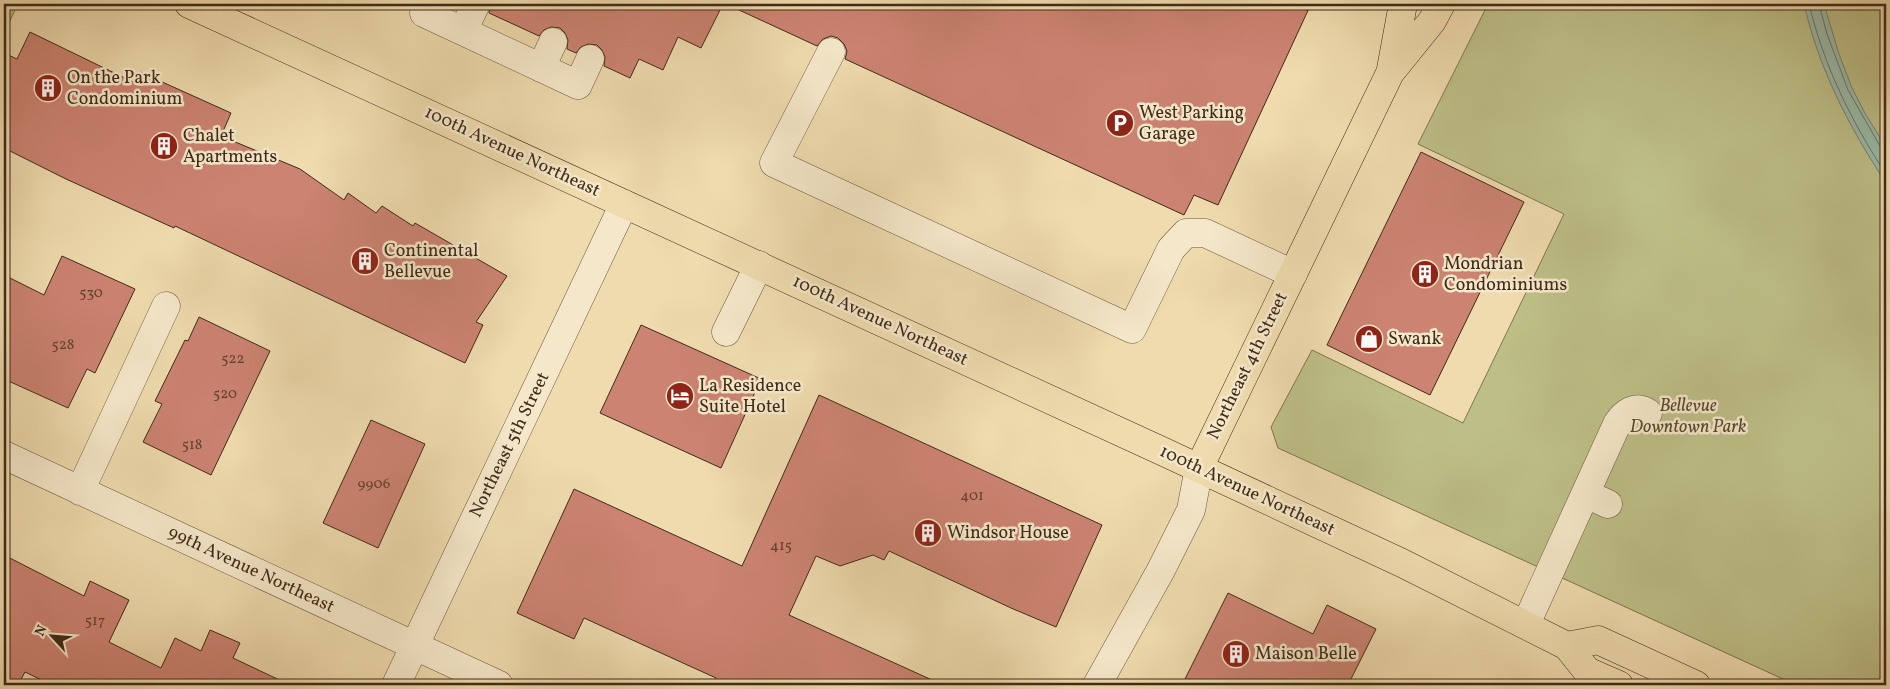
<svg xmlns="http://www.w3.org/2000/svg" width="1890" height="689" viewBox="0 0 1890 689" font-family="Vollkorn,serif">
<rect width="100%" height="100%" fill="#efdbae"/>
<filter id="stains"><feTurbulence type="fractalNoise" baseFrequency=".004" numOctaves="4"/><feColorMatrix values="0 0 0 0 .2 0 0 0 0 .09 0 0 0 0 .02 0 0 0 .5 -.17"/></filter>
<radialGradient id="worn" r=".72"><stop offset=".6" stop-color="#630" stop-opacity="0"/><stop offset="1" stop-color="#630" stop-opacity=".3"/></radialGradient>
<path fill="#bebf88" stroke="#7e7550" d="M4 4H18L4 33Z
M1488 4H1886V685H1796L1278 448 1271 427 1312 350 1463 423 1564 214 1418 144Z"/>
<path fill="#9abbaa" stroke="#768170" d="M1804 4H1824L1839 54 1852 88 1866 115 1886 147V183C1849 127 1819 69 1804 4Z"/>
<g fill="none" stroke-linecap="round" stroke-linejoin="round">
<path stroke="#6c7362" stroke-width="1" d="M1809 4C1824 66 1851 121 1886 174
M1819 4 1827 34 1848 90 1880 146 1886 149"/>
</g>
<path fill="#cc8372" stroke="#3f2b19" d="M490 4H723L701 48 678 37 663 70 639 59 630 78 604 66 605 57 602 50 597 45 588 44 581 47 576 53 567 49 568 40 565 33 560 28 551 27 544 30 539 36 489 13Z
M726 4H1311L1218 205 1194 195 1184 215 845 59 847 51 844 44 838 38 831 36 823 39 817 46Z
M30 32 135 83 140 72 231 113 221 136 300 169 344 200 348 193 376 213 382 206 413 226 415 223 507 276 476 322 483 325 465 363 175 226 174 228 66 179 4 148V53L17 59Z
M1421 152 1524 202 1430 395 1327 345Z
M62 256 135 289 95 373 87 369 68 408 4 379V275L44 295Z
M199 317 270 351 211 475 143 442 162 404 155 401 185 340 188 341Z
M641 325 761 379 721 468 600 413Z
M819 395 1102 525 1056 627 1011 608 889 551 884 560 873 555 840 566 816 556 789 615 943 685H712L716 678 584 618 574 639 517 613 574 489 742 566Z
M371 420 425 444 378 548 323 523Z
M4 555 84 596 90 581 129 600 109 642 161 668 175 638 201 651 210 630 240 643 233 658 290 685H52L25 672 18 685H4Z
M1228 593 1313 634 1327 605 1376 629 1348 685H1182Z"/>
<g fill="none" stroke-linecap="round" stroke-linejoin="round">
<defs>
<path id="minor" d="M428 4 424 13 578 85 590 59
M463 31 475 6
M831 52 774 163 1132 329 1171 249 1186 233H1205L1293 274
M541 68 553 42
M726 332 759 265
M4 455 499 685
M80 491 166 306
M1586 494 1608 504
M1526 624 1617 424C1624 413 1636 404 1648 413
M396 685 624 204
M1097 685 1161 570 1191 510 1199 468"/>
<path id="major" d="M189 4 1164 452 1402 563 1567 646 1587 671 1619 685
M1391 69 1403 4
M1199 468 1390 73 1432 21 1441 4
M1567 646 1598 640 1696 685"/>
</defs>
<use href="#minor" stroke="#6b573e" stroke-width="29"/>
<use href="#major" stroke="#3f2b19" stroke-width="29"/>
<use href="#minor" stroke="#f5e8ca" stroke-width="28"/>
<use href="#major" stroke="#efdbae" stroke-width="28"/>
</g>
<defs>
<symbol id="building-disc" viewBox="-11 -11 22 22"><circle r="9.5" fill="#8f2418" stroke="#f5e8ca"/><path d="M-4-6H4V6H1V3H-1V6H-4ZM-2.5-4.3h1.7v1.8h-1.7ZM.8-4.3h1.7v1.8H.8ZM-2.5-1h1.7V.8h-1.7ZM.8-1h1.7V.8H.8Z" fill="#fff"/></symbol>
<symbol id="parking-disc" viewBox="-11 -11 22 22"><circle r="9.5" fill="#8f2418" stroke="#f5e8ca"/><path d="M-3.5-5.5H1a3.5 3.5 0 0 1 0 7H-1V5.5H-3.5ZM-1-3.4V-.6H.8a1.4 1.4 0 0 0 0-2.8Z" fill="#fff"/></symbol>
<symbol id="shop-disc" viewBox="-11 -11 22 22"><circle r="9.5" fill="#8f2418" stroke="#f5e8ca"/><path d="M-5-2.5h2.3a2.7 3.5 0 0 1 5.4 0H5L5.5 6h-11ZM-1.5-2.5h3a1.5 2.3 0 0 0-3 0Z" fill="#fff"/></symbol>
<symbol id="hotel-disc" viewBox="-11 -11 22 22"><circle r="9.5" fill="#8f2418" stroke="#f5e8ca"/><path d="M-6-4.5h1.5V1H6V5H4.5V3h-9V5H-6ZM-4 0a1.8 1.8 0 1 1 3.6 0ZM.5 0V-2.5h3Q6-2.5 6 0Z" fill="#fff"/></symbol>
</defs>
<g fill-rule="evenodd">
<use href="#building-disc" x="32" y="72" width="32" height="32"/>
<use href="#parking-disc" x="1104" y="107" width="32" height="32"/>
<use href="#building-disc" x="148" y="130" width="32" height="32"/>
<use href="#building-disc" x="349" y="245" width="32" height="32"/>
<use href="#building-disc" x="1409" y="258" width="32" height="32"/>
<use href="#shop-disc" x="1353" y="323" width="32" height="32"/>
<use href="#hotel-disc" x="664" y="380" width="32" height="32"/>
<use href="#building-disc" x="912" y="517" width="32" height="32"/>
<use href="#building-disc" x="1220" y="638" width="32" height="32"/>
</g>
<g text-anchor="middle" dominant-baseline="central" stroke-width="5" stroke-linejoin="round" paint-order="stroke">
<g font-size="15" fill="#62412f">
<text x="91" y="293">530</text>
<text x="63" y="345">528</text>
<text x="233" y="359">522</text>
<text x="225" y="394">520</text>
<text x="192" y="445">518</text>
<text x="374" y="484">9906</text>
<text x="972" y="496">401</text>
<text x="781" y="546">415</text>
<text x="95" y="621">517</text>
</g>
<g font-size="18" fill="#3f2b19" stroke="#f5e8ca" text-anchor="start">
<text x="67" y="78">On the Park<tspan x="67" dy="21">Condominium</tspan></text>
<text x="1139" y="113">West Parking<tspan x="1139" dy="21">Garage</tspan></text>
<text x="183" y="136">Chalet<tspan x="183" dy="21">Apartments</tspan></text>
<text x="384" y="251">Continental<tspan x="384" dy="21">Bellevue</tspan></text>
<text x="1444" y="264">Mondrian<tspan x="1444" dy="21">Condominiums</tspan></text>
<text x="1388" y="339">Swank</text>
<text x="699" y="386">La Residence<tspan x="699" dy="21">Suite Hotel</tspan></text>
<text x="947" y="533">Windsor House</text>
<text x="1255" y="654">Maison Belle</text>
</g>
<g font-size="18" fill="#3f2b19" stroke="#f5e8ca">
<text transform="translate(512 152) rotate(25)">100th Avenue Northeast</text>
<text transform="translate(880 321) rotate(25)">100th Avenue Northeast</text>
<text transform="translate(1248 366) rotate(-64)">Northeast 4th Street</text>
<text transform="translate(510 445) rotate(-64)">Northeast 5th Street</text>
<text transform="translate(1247 491) rotate(25)">100th Avenue Northeast</text>
<text transform="translate(251 570) rotate(25)">99th Avenue Northeast</text>
</g>
<g font-size="18" font-style="italic" fill="#58492f" stroke="#f5e8ca">
<text x="1688" y="406">Bellevue<tspan x="1688" dy="21">Downtown Park</tspan></text>
</g>
</g>
<rect width="1890" height="689" fill="none" stroke="#efdbae" stroke-width="20"/>
<rect x="5" y="5" width="1880" height="679" fill="none" stroke="#3f2b19" stroke-width="2.5"/>
<rect x="10" y="10" width="1870" height="669" fill="none" stroke="#3f2b19"/>
<g transform="translate(52 636) rotate(296)" stroke="#f5e8ca" stroke-width="4" paint-order="stroke">
<path d="M0-4L9 19L0 12L-9 19Z" fill="#3f2b19"/>
<text y="-8" font-size="14" font-weight="bold" text-anchor="middle" fill="#3f2b19">N</text>
</g>
<rect width="100%" height="100%" filter="url(#stains)"/>
<rect width="100%" height="100%" fill="url(#worn)"/>
</svg>
